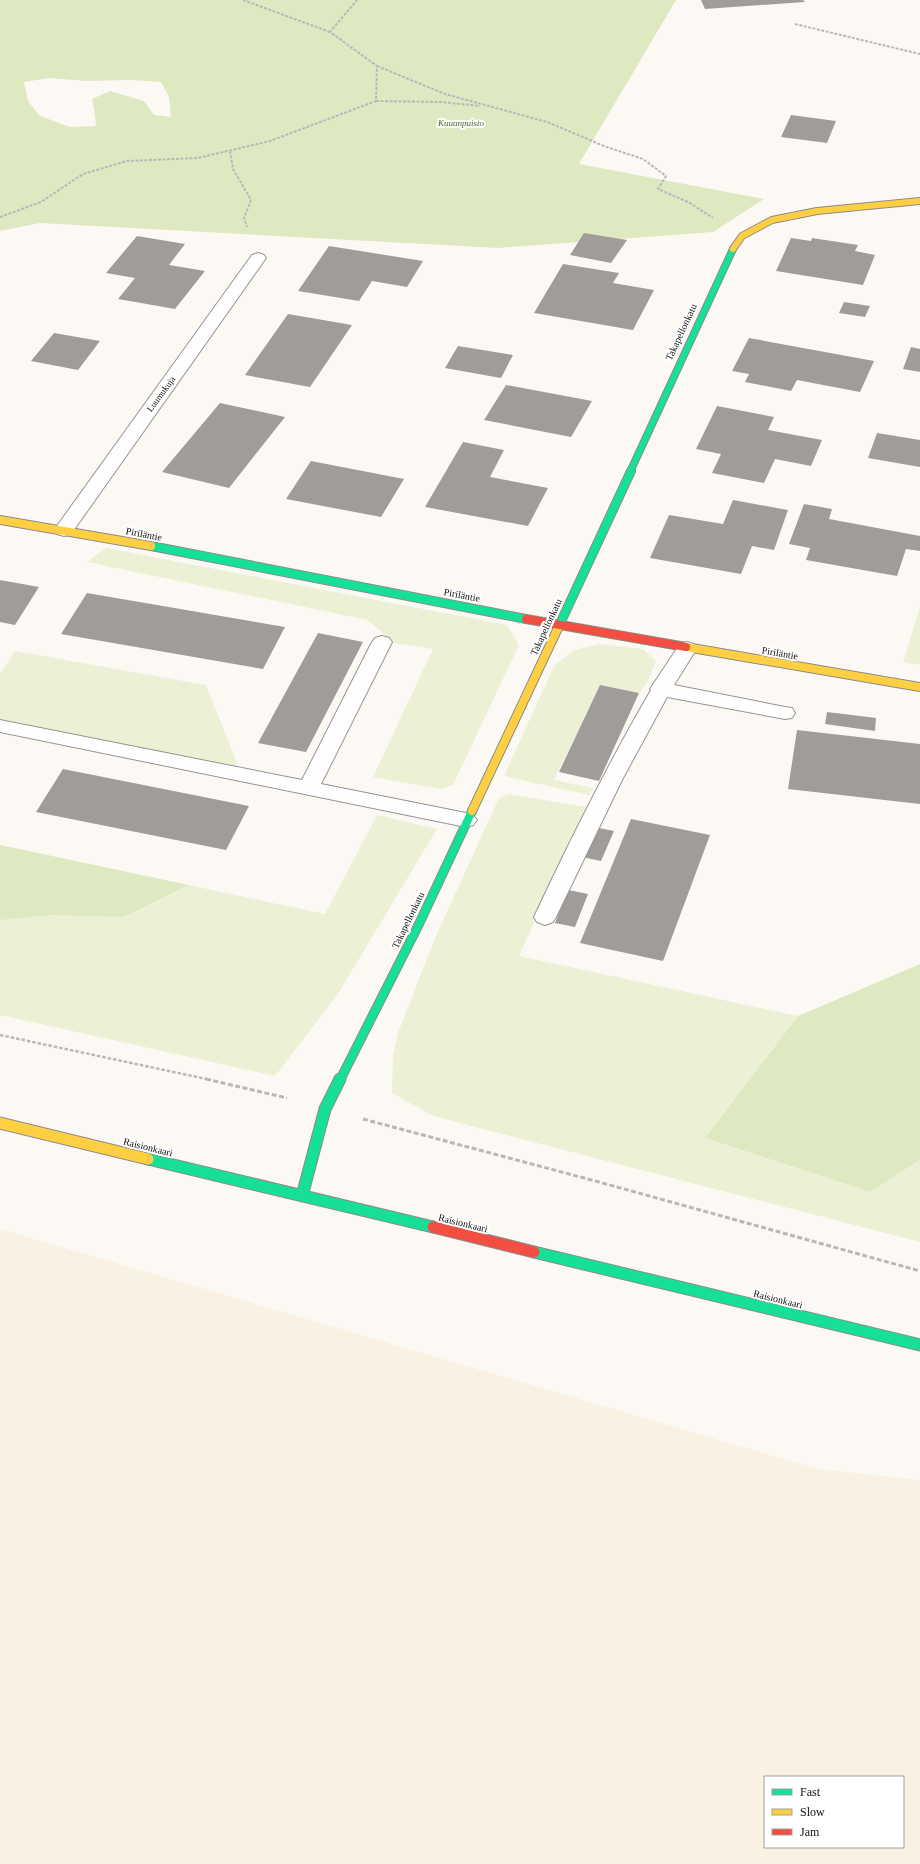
<svg xmlns="http://www.w3.org/2000/svg" width="920" height="1864" viewBox="0 0 920 1864" font-family="Georgia,serif">
<rect width="100%" height="100%" fill="#fcf9f5"/>
<path fill="#f9f1e1" fill-rule="evenodd" d="M0 1229 818 1469 920 1480V1864H0ZM765 1777H903V1847H765Z"/>
<path fill="#ecf1d5" d="M106 548 507 625 519 645 453 785 441 789 373 777 433 649 394 643 368 620 87 562Z
M920 607V665L903 662Z
M600 644 643 649 656 661 648 681 639 693 600 686 554 780 593 788 589 795 504 776 554 666 574 650Z
M15 651 206 685 242 776 0 726V674Z
M509 794 586 807 519 956 798 1016 705 1138 870 1192 920 1160V1242L433 1116 392 1093 393 1056 398 1033 435 938 499 798Z
M377 815 437 829 338 994 275 1076 0 1015V845L325 914Z"/>
<path fill="#dee9c2" fill-rule="evenodd" d="M0 0H676L579 164 764 199 713 232 498 248 40 223 0 231ZM49 78 87 81 131 80 161 82 169 97 171 117 154 115 144 101 110 91 92 99 95 115 96 126 70 127 40 116 28 101 24 82Z
M0 845 188 885 124 917 51 915 0 920Z
M920 964V1160L870 1192 705 1138 798 1016Z"/>
<path fill="#a09c9a" d="M701 0H803L805 2 705 9Z
M791 115 836 121 827 143 781 137Z
M584 233 627 240 611 263 570 255Z
M137 236 185 244 169 265 205 271 175 309 118 299 135 278 106 273Z
M791 238 811 241 812 238 858 245 855 251 875 255 863 285 776 271Z
M329 246 423 261 407 287 372 281 359 301 298 291Z
M563 264 619 273 613 283 654 290 633 330 534 313Z
M844 302 870 306 865 317 839 313Z
M288 314 352 325 310 387 245 375Z
M54 333 100 341 78 370 31 361Z
M749 338 874 361 860 392 797 380 791 391 745 382 749 374 732 371Z
M458 346 513 355 501 378 445 368Z
M911 347 920 349V372L903 369Z
M506 385 592 401 571 437 484 420Z
M220 403 285 417 229 488 162 472Z
M717 406 774 417 768 430 822 440 811 466 775 459 764 483 712 473 721 454 696 449Z
M877 433 920 440V467L868 458Z
M463 442 504 450 490 477 548 488 528 526 425 507Z
M311 461 404 479 381 517 286 499Z
M733 500 788 510 774 550 752 546 741 574 650 558 669 515 723 524Z
M804 504 832 509 829 519 920 536V551L906 549 897 576 806 560 810 548 789 544Z
M0 580 39 587 15 625 0 622Z
M87 593 285 627 263 669 61 634Z
M318 633 363 642 306 752 258 743Z
M600 685 639 693 599 781 559 772Z
M827 712 876 718 875 731 825 724Z
M797 730 920 744V804L788 789Z
M63 769 249 806 226 850 36 812Z
M631 819 710 835 663 961 580 943Z
M594 827 614 831 601 861 582 857Z
M568 890 588 894 575 927 555 923Z"/>
<g fill="none" stroke-linecap="round" stroke-linejoin="round">
<defs>
<path id="lane" d="M382 636 389 638 392 642 321 784 466 813 473 815 477 820 473 825 466 827 0 732V720L302 780 372 642 375 638Z
M687 642 694 644 697 648 674 685 785 707 792 708 795 713 792 718 785 719 667 697 622 780 556 917 553 922 545 925 537 922 534 917C570 840 608 764 651 690L650 689 680 644Z"/>
<path id="street" d="M258 253 264 255 266 258 71 534 64 536 57 534 55 530 57 526 252 255Z"/>
<path id="fast-far2" d="M630 472 733 249"/>
<path id="fast-far1" d="M151 546 526 619
M558 628 631 471
M340 1080 419 924 472 811"/>
<path id="fast" d="M148 1159 433 1227
M302 1196 325 1109 340 1079
M534 1252 920 1345"/>
<path id="slow-far2" d="M733 249 742 236 772 220 817 211 920 201"/>
<path id="slow-far1" d="M0 520 151 546
M686 647 920 687
M472 811 558 628"/>
<path id="slow" d="M0 1123 148 1159"/>
<path id="jam-far1" d="M526 619 686 647"/>
<path id="jam" d="M433 1227 534 1252"/>
</defs>
<use href="#lane" stroke="#969493" stroke-width="2"/>
<use href="#street" stroke="#969493" stroke-width="2"/>
<use href="#fast-far2" stroke="#8c8b89" stroke-width="8"/>
<use href="#fast-far1" stroke="#8c8b89" stroke-width="10"/>
<use href="#fast" stroke="#8c8b89" stroke-width="13"/>
<use href="#slow-far2" stroke="#8c8b89" stroke-width="8"/>
<use href="#slow-far1" stroke="#8c8b89" stroke-width="10"/>
<use href="#slow" stroke="#8c8b89" stroke-width="13"/>
<use href="#jam-far1" stroke="#8c8b89" stroke-width="10"/>
<use href="#jam" stroke="#8c8b89" stroke-width="13"/>
<path stroke="#b9b8b8" stroke-width="2" stroke-dasharray="3 1.5" stroke-linecap="butt" d="M243 0 330 32
M795 24 920 54
M377 66 445 94 547 122 604 146 643 159 666 176 658 189 690 203 713 218
M376 101 441 102 480 106
M230 151 233 169 251 200 244 218 247 227
M0 217 41 202 83 174 127 161 198 158 270 141 376 101 377 66 330 32 357 0"/>
<path stroke="#b9b8b8" stroke-width="2.5" stroke-dasharray="3.5 2" stroke-linecap="butt" d="M0 1035 211 1080"/>
<path stroke="#b9b8b8" stroke-width="3" stroke-dasharray="5 2.5" stroke-linecap="butt" d="M206 1079 287 1098
M363 1119 599 1182 920 1271"/>
<use href="#lane" fill="#fffefe" fill-rule="evenodd"/>
<use href="#street" fill="#fffefe" fill-rule="evenodd"/>
<use href="#fast-far2" stroke="#16e098" stroke-width="6"/>
<use href="#fast-far1" stroke="#16e098" stroke-width="8"/>
<use href="#fast" stroke="#16e098" stroke-width="11"/>
<use href="#slow-far2" stroke="#ffcf43" stroke-width="6"/>
<use href="#slow-far1" stroke="#ffcf43" stroke-width="8"/>
<use href="#slow" stroke="#ffcf43" stroke-width="11"/>
<use href="#jam-far1" stroke="#f24e42" stroke-width="8"/>
<use href="#jam" stroke="#f24e42" stroke-width="11"/>
</g>
<g text-anchor="middle" dominant-baseline="central" stroke-width="4" stroke-linejoin="round" paint-order="stroke">
<g font-size="9" font-style="italic" fill="#3e691e" stroke="#fff">
<text x="461" y="123">Kuuanpuisto</text>
</g>
<g font-size="9" fill="#0f0f0f" stroke="#fff">
<text transform="translate(161 394) rotate(-54)">Luumukuja</text>
</g>
<g font-size="10" fill="#0f0f0f" stroke="#fff">
<text transform="translate(681 332) rotate(-65)">Takapellonkatu</text>
<text transform="translate(144 534) rotate(11)">Piriläntie</text>
<text transform="translate(462 595) rotate(11)">Piriläntie</text>
<text transform="translate(546 627) rotate(-65)">Takapellonkatu</text>
<text transform="translate(780 653) rotate(10)">Piriläntie</text>
<text transform="translate(408 920) rotate(-64)">Takapellonkatu</text>
<text transform="translate(148 1147) rotate(14)">Raisionkaari</text>
<text transform="translate(463 1223) rotate(14)">Raisionkaari</text>
<text transform="translate(778 1299) rotate(14)">Raisionkaari</text>
</g>
</g>
<rect x="764" y="1776" width="140" height="72" fill="#ffffff" stroke="#9f9f9f"/>
<rect x="772" y="1789" width="20" height="6" fill="#16e098" stroke="#9f9f9f"/>
<text x="800" y="1796" font-size="12" fill="#0f0f0f">Fast</text>
<rect x="772" y="1809" width="20" height="6" fill="#ffcf43" stroke="#9f9f9f"/>
<text x="800" y="1816" font-size="12" fill="#0f0f0f">Slow</text>
<rect x="772" y="1829" width="20" height="6" fill="#f24e42" stroke="#9f9f9f"/>
<text x="800" y="1836" font-size="12" fill="#0f0f0f">Jam</text>
</svg>
